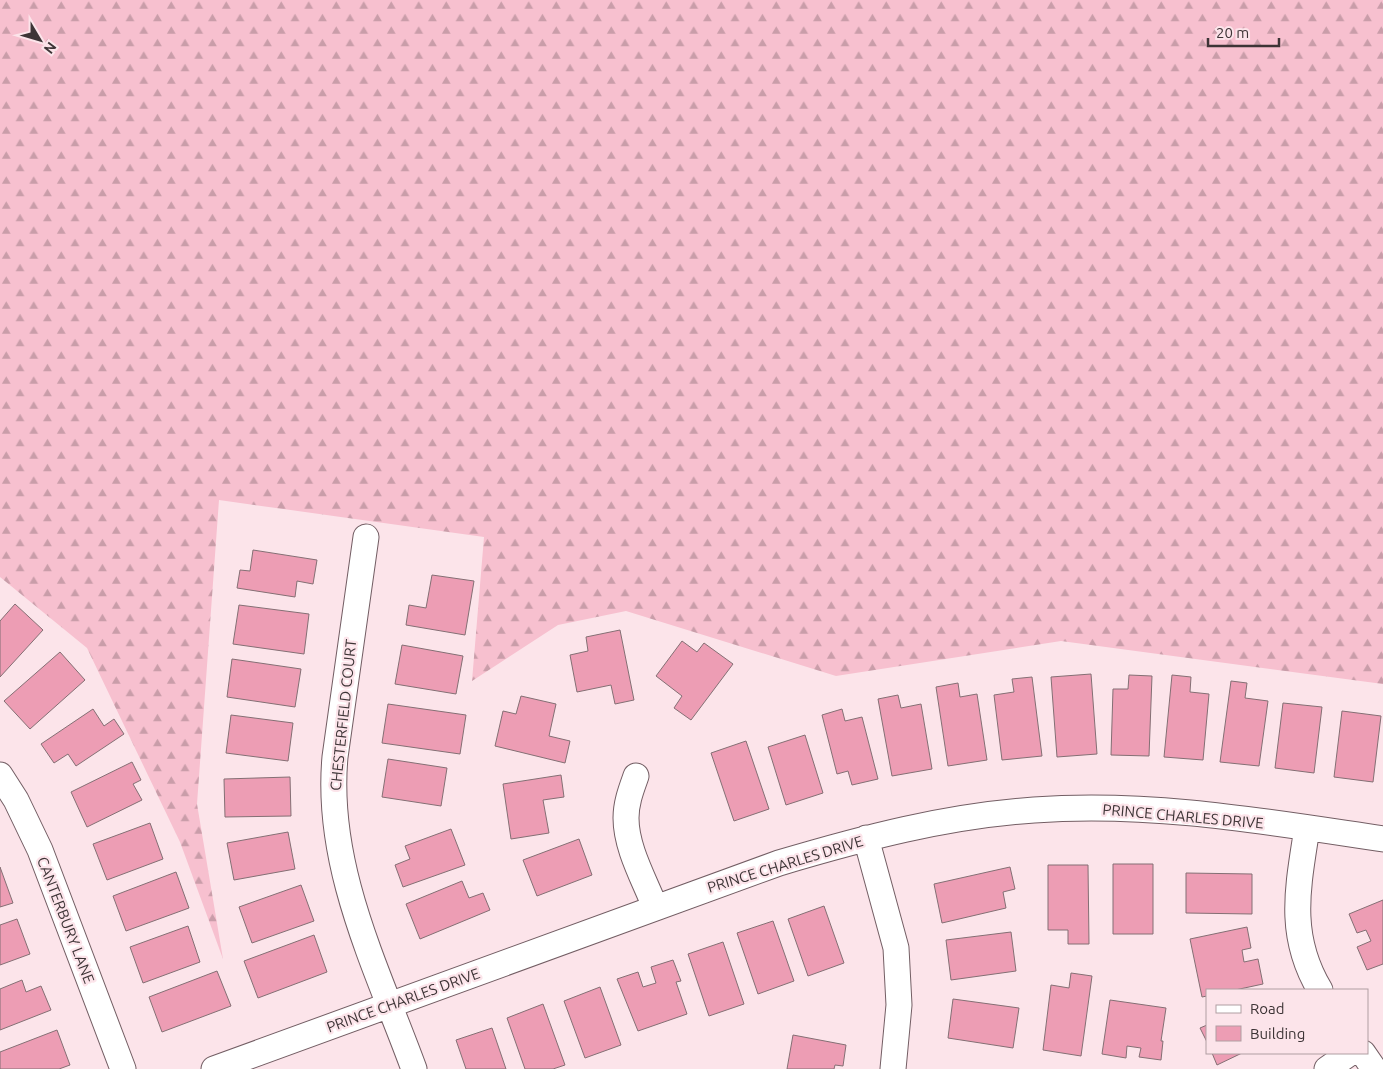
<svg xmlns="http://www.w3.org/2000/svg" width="1383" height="1069" viewBox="0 0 1383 1069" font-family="Ubuntu,sans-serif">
<defs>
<pattern id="forest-firs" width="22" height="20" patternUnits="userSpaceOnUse" patternTransform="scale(1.25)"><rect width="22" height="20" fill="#f7c0cf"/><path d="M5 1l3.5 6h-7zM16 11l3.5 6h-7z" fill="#c99da9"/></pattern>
</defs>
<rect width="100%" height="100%" fill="#fce4ea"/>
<path fill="url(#forest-firs)" d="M0 0H1383V684L1061 641 836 676 626 611 558 625 472 681 484 537 219 500 197 804 223 959 180 842 87 648 0 577Z"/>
<path fill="#ed9db4" stroke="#846f74" d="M253 550 317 560 313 584 297 581 295 597 237 588 240 570 250 571Z
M432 575 474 581 465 635 406 625 409 605 426 608Z
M15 604 43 630 0 677V621Z
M239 605 309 614 304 654 233 644Z
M620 630 634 700 615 704 611 685 577 692 570 655 588 651 586 637Z
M682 641 697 652 704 643 733 664 691 720 674 708 682 696 656 676Z
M402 645 463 656 456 694 395 684Z
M60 652 85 680 30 729 4 701Z
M232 659 301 669 295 707 227 697Z
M1091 674 1097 754 1057 757 1051 677Z
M1129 675 1152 676 1149 756 1111 755 1113 689H1128Z
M1172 675 1191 677 1190 692 1209 694 1203 760 1164 757Z
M1032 677 1042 756 1002 760 994 695 1014 692 1012 679Z
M1231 681 1247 683 1245 698 1268 701 1259 766 1220 762Z
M958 683 960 697 977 694 987 760 948 766 936 687Z
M898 695 901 708 921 704 932 769 892 776 878 699Z
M521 696 556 704 549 736 570 741 565 763 495 746 503 711 516 714Z
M1283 703 1322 707 1314 773 1275 768Z
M388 704 466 715 460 754 382 743Z
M93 709 104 726 114 719 124 734 76 766 68 754 54 763 41 744Z
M842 709 845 721 862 717 878 779 852 785 848 771 837 774 822 715Z
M1342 711 1381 716 1373 782 1334 777Z
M231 715 293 723 288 761 226 753Z
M805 735 823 793 786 805 768 747Z
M746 741 769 809 734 821 711 753Z
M388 759 447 768 441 806 382 797Z
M132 762 141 780 133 784 142 800 87 827 71 792Z
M561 775 564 797 543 800 549 833 511 839 503 784Z
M290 777 291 816 225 817 224 779Z
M150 823 163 859 107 880 93 844Z
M451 829 465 865 403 887 395 865 410 859 405 846Z
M288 832 295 869 234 880 227 843Z
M579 839 592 875 537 896 523 860Z
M1113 864H1153V934H1113Z
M1048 865H1088L1089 944H1068V930H1048Z
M0 867 13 903 0 907Z
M1010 867 1015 889 1003 892 1006 908 942 923 934 884Z
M176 872 189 908 126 931 113 896Z
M1186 873 1252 874V914L1186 913Z
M462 881 469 898 483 893 490 910 420 939 406 904Z
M301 885 314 921 252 943 239 907Z
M1383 900V964L1367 970 1357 947 1371 941 1366 930 1357 933 1349 914Z
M824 906 844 963 808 976 788 919Z
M17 919 30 954 0 965V925Z
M773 921 794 981 758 994 737 933Z
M188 926 200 962 143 983 130 947Z
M1247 927 1251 948 1242 950 1244 962 1258 959 1263 984 1235 990H1207V996L1202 997 1190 939Z
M1011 932 1016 971 951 980 946 940Z
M314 935 327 972 258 998 244 961Z
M723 942 744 1004 709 1016 688 954Z
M673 960 681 981 676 982 687 1014 638 1031 617 979 638 972 643 987 656 983 651 967Z
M217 971 231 1006 162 1032 149 997Z
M1071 973 1092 976 1081 1056 1043 1050 1051 985 1069 988Z
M22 980 26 992 41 986 51 1010 0 1030V989Z
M600 987 621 1045 585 1058 564 1001Z
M953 999 1019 1008 1013 1048 948 1038Z
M1110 1000 1166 1008 1161 1041H1163L1161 1060 1139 1057 1141 1048 1127 1046 1126 1058 1102 1054Z
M543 1004 565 1065 553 1069H525L507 1018Z
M1207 1025V1042L1200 1028Z
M492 1028 506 1069H466L456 1040Z
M57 1030 70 1065 59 1069H0V1052Z
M793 1035 846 1045 843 1066 835 1065 834 1069H787Z
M1212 1053H1242L1217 1065Z"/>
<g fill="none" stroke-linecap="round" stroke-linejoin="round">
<defs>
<path id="street" d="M366 537 335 757C325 867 377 968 414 1069
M0 775 16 800 40 850 123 1069
M636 776C631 790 626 803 626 818 626 848 644 879 655 907
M1307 828C1298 887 1287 935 1320 990
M866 838 896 948 899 1005 893 1069
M1363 1053 1374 1069
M214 1069 779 863C863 838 946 816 1034 810 1150 801 1268 822 1383 839
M1327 1069 1350 1053"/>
</defs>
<use href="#street" stroke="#735e64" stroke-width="27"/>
<use href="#street" stroke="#fff" stroke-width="25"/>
</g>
<g text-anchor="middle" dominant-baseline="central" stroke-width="4.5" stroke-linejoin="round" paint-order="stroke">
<g font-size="15" fill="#3d3436" stroke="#fce4ea">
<text transform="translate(343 715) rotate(-84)">CHESTERFIELD COURT</text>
<text transform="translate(1183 816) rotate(5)">PRINCE CHARLES DRIVE</text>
<text transform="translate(785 864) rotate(-17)">PRINCE CHARLES DRIVE</text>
<text transform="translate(66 920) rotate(69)">CANTERBURY LANE</text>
<text transform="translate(403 1000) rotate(-20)">PRINCE CHARLES DRIVE</text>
</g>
</g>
<rect x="1206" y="989" width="162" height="65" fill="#fce4ea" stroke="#b09ea2"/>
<rect x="1216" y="1005" width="25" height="8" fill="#ffffff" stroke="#b09ea2"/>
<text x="1250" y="1014" font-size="15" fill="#3d3436">Road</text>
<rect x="1216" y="1026" width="25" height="15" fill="#ed9db4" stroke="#b09ea2"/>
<text x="1250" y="1039" font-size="15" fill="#3d3436">Building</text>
<g transform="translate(40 40) rotate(128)" stroke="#fce4ea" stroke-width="4" paint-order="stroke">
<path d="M0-4L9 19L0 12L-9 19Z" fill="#3d3436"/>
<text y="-8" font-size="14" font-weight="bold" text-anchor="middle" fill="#3d3436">N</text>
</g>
<path d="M1208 38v8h71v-8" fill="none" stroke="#3d3436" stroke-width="2.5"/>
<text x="1216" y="38" font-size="15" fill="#3d3436" stroke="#fce4ea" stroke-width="4" paint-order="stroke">20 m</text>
</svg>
